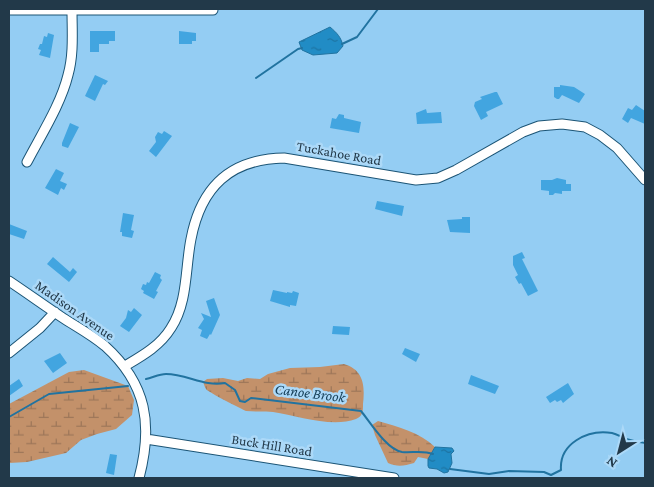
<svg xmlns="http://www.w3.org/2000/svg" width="654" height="487" viewBox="0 0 654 487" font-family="'Crimson Pro',serif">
<defs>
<pattern id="wetland-marsh" width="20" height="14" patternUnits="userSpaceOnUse" patternTransform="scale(1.25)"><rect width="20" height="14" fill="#c3916a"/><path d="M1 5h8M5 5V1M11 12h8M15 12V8" fill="none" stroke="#9e7759"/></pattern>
<pattern id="water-ripples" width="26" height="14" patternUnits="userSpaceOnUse" patternTransform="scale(1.25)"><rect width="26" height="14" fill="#218cc5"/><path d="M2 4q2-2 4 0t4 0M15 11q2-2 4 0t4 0" fill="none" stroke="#1c73a2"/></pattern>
</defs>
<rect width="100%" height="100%" fill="#94cdf3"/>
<path fill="url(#wetland-marsh)" d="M344 364C364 370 365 386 363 404 363 411 363 416 356 419 332 428 298 416 273 412 264 411 255 412 246 411 242 409 209 393 206 389 205 388 204 384 203 382L207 379 223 378 238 381 247 378 260 379 268 374 290 368 320 367Z
M84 370 128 386 134 400 132 415 116 429 97 434 81 440 66 453 27 462 9 463V404L69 372Z
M378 421C399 427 419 432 435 447L428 459 418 457 414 463C404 466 397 467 388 463L375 435 372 425Z"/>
<path fill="url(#water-ripples)" stroke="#2173a0" d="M330 27C337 33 341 37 343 46L337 53 313 55 302 50 299 42Z
M435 447 452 448 454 451 451 454 452 463 448 472 444 473 437 469 429 468 428 466V459Z"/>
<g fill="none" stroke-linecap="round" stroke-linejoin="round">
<path stroke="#2173a0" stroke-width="2" d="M342 44 357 37 378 9
M256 78 298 49 302 48
M146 379C152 378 159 374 166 374 187 374 204 387 225 383L235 390 240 401 245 402 251 398 361 411C370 422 387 450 402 452 412 453 423 450 433 454
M9 417 49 394 128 386
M450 469 489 474 509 471 544 472 551 475 561 470C559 444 587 429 612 433 617 434 621 437 626 439 632 441 639 442 645 443"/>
</g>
<path fill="#42a5e0" d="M90 31H115V41H109V44H99V52H90Z
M179 31 196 33V41H192V44H179Z
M48 33 54 35 50 58 39 55 41 50 38 49 40 44H42L44 36 47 37Z
M95 75 108 81 105 85 103 84 95 101 85 96Z
M560 85 574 87 585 94 579 103 562 95 559 99H557L554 97V87H560Z
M495 92H497L503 104 486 112 488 116 481 120 474 106 475 102 482 99 480 97Z
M636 105 645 111V124L631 118 628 123 622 119 628 108 632 110Z
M426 109 427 113 441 112 442 123 417 124 416 113Z
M339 114 344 115V118L361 122 359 133 330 128 332 118 336 119Z
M70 123 79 127 68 148 62 146V143Z
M164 131 172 136 156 157 149 151 156 142 155 137 158 132 162 134Z
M56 169 64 173 60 181 67 184 64 190 61 188 58 195 45 188Z
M557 178 566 180V184H571V191H562V194L555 193 553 195H549V191L541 190V180H552Z
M377 201 404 206 402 216 375 209Z
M123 213 134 215 131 230 134 231 132 238 122 236V232H120Z
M462 217H470V233L450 232 447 220 462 219Z
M9 224 27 231 24 239 9 234Z
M522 252 525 258 522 259 538 291 528 296 521 283 519 284 515 277 518 275 513 265V256Z
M53 257 70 272 73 268 77 272 69 282 47 264Z
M155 272 161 275 160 278 162 280 156 291 158 292 154 299 143 293 144 291 141 289 143 284 146 285 147 282 149 283Z
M273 290 287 293V292L292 293 293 291 299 293 296 306 290 305V307L270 301Z
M214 298 220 315 211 335 210 334 207 339 200 336 202 330 198 328 204 319 201 313 211 317 206 301Z
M134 308 142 315 129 332 120 326 126 318 128 310 131 312Z
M333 326 350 327 349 335 332 334Z
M405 348 420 354 416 362 402 354Z
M60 353 67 363 53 373 44 361Z
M471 375 499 386 495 394 468 384Z
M19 379 23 386 9 396V386Z
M568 383 574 394 563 403 561 400 557 402 555 400 550 403 546 397Z
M110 454 117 455 114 475 106 473Z"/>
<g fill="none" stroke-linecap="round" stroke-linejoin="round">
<defs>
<path id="minor" d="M9 10H213
M27 162C41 135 61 104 68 75 74 54 72 31 72 10
M9 281C27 293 45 306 63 318 77 327 92 335 105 346 147 384 153 425 139 478
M9 353 40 328 55 312
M125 366C142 356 160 346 171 328 188 302 185 269 191 239 201 187 230 159 284 158L416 180 438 178 456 170 523 132 539 126 562 124 585 127 600 135 617 148 645 180
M146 439 394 478"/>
</defs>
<use href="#minor" stroke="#1b5475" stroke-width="11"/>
<use href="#minor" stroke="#fff" stroke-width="9"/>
</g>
<g text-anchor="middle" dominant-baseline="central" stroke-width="5" stroke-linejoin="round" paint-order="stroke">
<g font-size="14" fill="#223949" stroke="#acd9f8">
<text transform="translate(339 153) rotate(10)">Tuckahoe Road</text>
<text transform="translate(75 310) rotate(35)">Madison Avenue</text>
<text transform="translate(272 445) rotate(9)">Buck Hill Road</text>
</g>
<g font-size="15" font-style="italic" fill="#19425b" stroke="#acd9f8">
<text transform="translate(310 393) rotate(7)">Canoe Brook</text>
</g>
</g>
<rect width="654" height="487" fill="none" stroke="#223949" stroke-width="20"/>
<g transform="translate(619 452) rotate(216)" stroke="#acd9f8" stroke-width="4" paint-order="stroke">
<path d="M0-4L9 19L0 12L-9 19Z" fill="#223949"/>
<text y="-8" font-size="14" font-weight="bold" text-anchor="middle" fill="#223949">N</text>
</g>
</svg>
